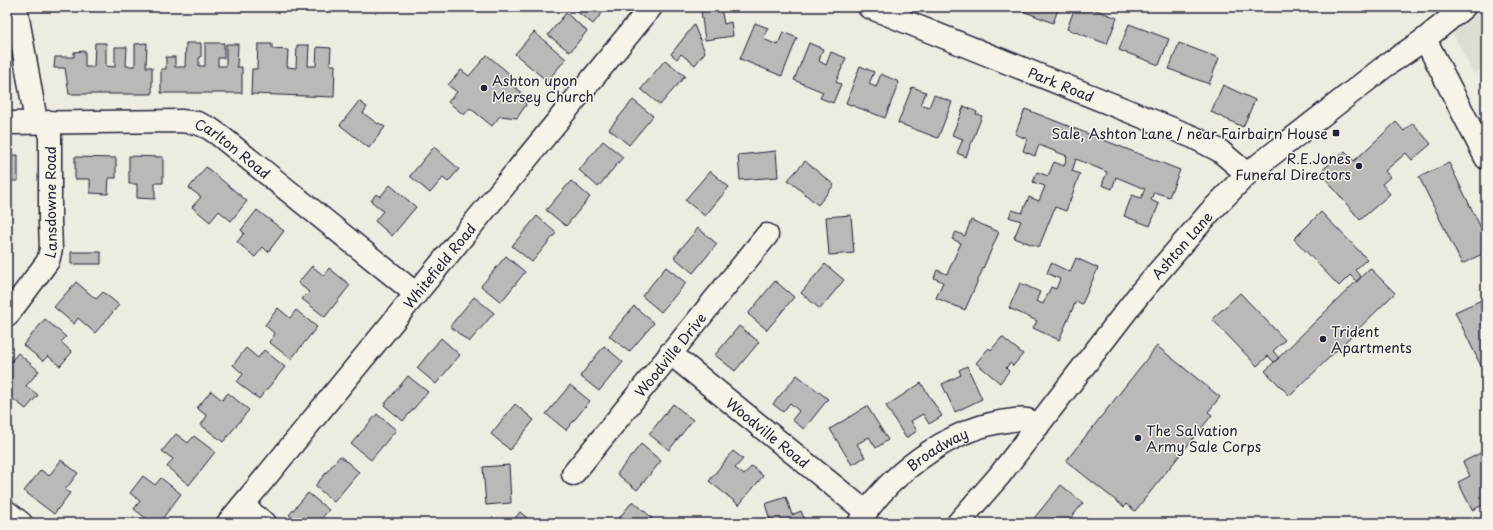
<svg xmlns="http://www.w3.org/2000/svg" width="1493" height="530" viewBox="0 0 1493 530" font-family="'Playpen Sans',sans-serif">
<rect width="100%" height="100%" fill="#eeebe1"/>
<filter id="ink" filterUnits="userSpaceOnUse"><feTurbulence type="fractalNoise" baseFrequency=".025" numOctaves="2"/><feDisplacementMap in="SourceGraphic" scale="8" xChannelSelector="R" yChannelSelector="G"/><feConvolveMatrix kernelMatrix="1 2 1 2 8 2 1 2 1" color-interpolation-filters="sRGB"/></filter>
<g filter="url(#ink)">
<path fill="#dfdcd4" d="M1448 7H1486V66L1474 74 1443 14Z"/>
<path fill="#bbb8b7" stroke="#22223b" d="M571 7H607L593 24Z
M1013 7H1059L1053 23Z
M1075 7H1088L1117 18 1107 44 1067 29Z
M721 8 724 24 731 22 733 36 705 40 701 11Z
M566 13 587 31 570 52 548 35Z
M755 23 768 28 763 39 778 45 783 32 797 38 782 76 740 59Z
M1129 24 1169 39 1159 65 1119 50Z
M694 25 705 52 695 65 681 54 677 59 671 54Z
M534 32 566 59 547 81 515 54Z
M95 43H106V66L115 67V47H127L126 66H135V44L147 43 146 67H152V94H69L65 68H54L55 57H74V52L85 51V67H94Z
M186 43H201V57L199 58V66H205V43H224V58H218V66H226V44H238L237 67H242V93H161V69H166V57H175V67H185Z
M809 43 823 49 819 61 826 65 831 52 846 58 836 82 841 84 833 103 820 98 823 92 794 80Z
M1179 43 1219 58 1209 84 1169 69Z
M258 44H272V49L288 50 287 67 296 68 297 45H309L308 66H316L317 47 331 48 330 65H335L334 97 251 94 252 69H257Z
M487 55 511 75 506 80 520 91 526 105 517 118 500 116 492 126 470 108 464 115 448 102 457 92 448 85 461 70 469 76Z
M665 60 685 76 660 105 641 89Z
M860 66 874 72 869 84 876 87 881 74 899 82 885 118 846 103Z
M1223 85 1255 100 1243 127 1211 112Z
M912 87 926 92 921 104 929 107 934 95 952 102 938 138 898 123Z
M633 100 653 116 629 145 609 129Z
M359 101 367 107 363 113 378 124 379 123 385 127 369 148 340 125Z
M964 106 977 112 976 114 982 116 966 157 957 153 963 139 952 135Z
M1025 109 1180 170 1169 197 1154 192 1151 200 1159 204 1150 226 1124 216 1132 195 1141 198 1145 189 1116 177 1112 189 1102 185 1107 172 1076 159 1072 171 1080 174 1066 211 1055 207 1039 247 1014 238 1021 221 1009 217 1012 210 1022 213 1029 197 1039 201 1045 186 1033 182 1037 172 1048 176 1054 162 1064 166 1067 156 1039 145 1035 156 1023 151 1027 139 1015 134Z
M1396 122 1404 131 1413 123 1431 144 1412 160 1406 153 1385 171 1390 177 1382 184 1390 194 1360 220 1320 172 1345 151 1354 161Z
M603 141 623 157 598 187 579 170Z
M434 147 459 169 448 182 443 178 430 193 410 176Z
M776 151 778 177 740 180 738 155Z
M7 155H18V181H11V197H7Z
M129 156 163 157V183H155V199L137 198V184H129Z
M75 157 116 158V178H109L108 194 90 193V179H75Z
M805 161 834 185 818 205 788 180Z
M1449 163 1486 238V252L1462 264 1419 177Z
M206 167 247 201 231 221 219 211 210 222 192 207 201 197 189 188Z
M710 171 729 187 705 216 685 200Z
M571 181 590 197 566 226 546 210Z
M390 185 416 207 392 236 375 221 383 211 371 201 376 194 380 197Z
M257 210 284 231 268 252 263 247 255 257 237 242 244 233 241 230Z
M1321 212 1367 259 1355 270 1361 277 1357 282 1350 275 1339 286 1294 239Z
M851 215 854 253 829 255 826 217Z
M537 216 556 233 532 262 512 246Z
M971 220 999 232 965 310 936 298 943 282 934 278 937 270 947 274 961 243 952 239 956 232 965 236Z
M698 228 717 244 693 273 674 257Z
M71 252H101V264H71Z
M506 256 525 272 501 302 481 286Z
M1076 258 1098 268 1082 304 1076 301 1059 340 1033 328 1037 321 1009 308 1020 283 1040 292 1036 301 1043 304 1051 287 1056 289 1060 279 1047 273 1051 263 1070 272Z
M825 264 844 280 820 309 801 293Z
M312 266 324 276 329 268 350 285 325 317 302 299 309 292 298 283Z
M666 267 686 283 661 312 642 296Z
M1370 268 1395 293 1290 396 1265 371Z
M775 281 794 297 767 330 748 314Z
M76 282 96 299 103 292 119 305 95 333 78 318 74 324 54 307Z
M1240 293 1285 340 1273 351 1279 358 1274 362 1268 356 1257 366 1212 319Z
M474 297 494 313 469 342 450 326Z
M1486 298V366L1482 368 1455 312Z
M634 306 654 323 629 352 609 336Z
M278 308 290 318 296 310 317 327 291 359 269 342 275 334 265 325Z
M45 319 66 337 61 342 72 352 60 366 48 356 43 361 23 345Z
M739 326 759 342 735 371 715 355Z
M1002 337 1023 354 1013 366 1010 363 1006 368 1009 371 1000 383 976 363 989 348 991 350Z
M441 338 460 355 436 384 417 368Z
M604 346 623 362 599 391 580 376Z
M1157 346 1220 397 1208 412 1212 415 1135 511 1126 504 1124 507 1066 461Z
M246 348 258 358 264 350 285 367 259 399 237 382 243 374 233 365Z
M18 353 39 371 26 386 38 395 26 409 13 399 9 405 7 403V366Z
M967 366 982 399 955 412 942 384 961 375 959 370Z
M797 375 828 399 804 429 792 420 799 411 790 403 783 412 773 404Z
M408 376 428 392 403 421 384 405Z
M921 383 942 416 929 424 923 414 911 421 917 431 906 438 886 406Z
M570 385 590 401 566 430 546 414Z
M211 391 222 400 228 393 249 410 223 442 201 425 207 416 197 408Z
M515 404 534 420 510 450 491 434Z
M673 404 693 420 669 450 649 434Z
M867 406 888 440 876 448 869 437 857 444 865 457 852 465 830 429Z
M377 414 396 430 371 460 351 444Z
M176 434 188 443 194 436 215 452 189 485 167 467 173 459 162 451Z
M641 444 661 461 637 490 617 474Z
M1486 450V511L1483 505 1472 510 1458 482 1470 476 1463 462Z
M733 451 743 459 735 468 744 475 752 466 763 476 739 505 709 481Z
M340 456 359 472 334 502 315 486Z
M61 460 78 473 65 490 70 493 54 514 24 491 41 470 49 476Z
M509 465 511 503 486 505 483 467Z
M143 476 155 485 161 478 181 494 159 523H152L134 509 140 501 130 493Z
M1061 485 1083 503 1067 523H1030Z
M308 493 329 510 317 523H299L289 515Z
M786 497 792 515 801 511 806 523H771L765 504Z
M633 501 652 518 648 523H615Z
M520 512 533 523H511Z
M108 518 114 523H104Z"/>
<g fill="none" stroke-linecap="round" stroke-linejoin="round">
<defs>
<g id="street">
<path d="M16 7 36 121"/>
<path id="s1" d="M869 7 1193 137 1220 151 1247 174"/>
<path id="s2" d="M7 123 181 121 197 123 209 128 219 135 416 294"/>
<path id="s3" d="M7 316 48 261 51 249 50 222V122"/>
<path id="s4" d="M670 353 866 512"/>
<path id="s5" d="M573 474 767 235"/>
<path d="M242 506 265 523"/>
<path d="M7 512 21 523"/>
<path id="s6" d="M228 523 651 7"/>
<path id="s7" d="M859 523C886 477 947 431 1000 422 1008 421 1019 418 1027 420 1031 421 1035 424 1038 426"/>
</g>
<g id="secondary">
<path d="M1425 39 1486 158"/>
<path id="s8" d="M958 523 999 476 1141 292 1210 212 1247 174 1384 67 1425 39 1464 7"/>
</g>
</defs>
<use href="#street" stroke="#22223b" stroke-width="25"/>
<use href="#secondary" stroke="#22223b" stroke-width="25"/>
<use href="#street" stroke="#f7f3e8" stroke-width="22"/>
<use href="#secondary" stroke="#f7f3e8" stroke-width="22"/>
</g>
</g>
<g fill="#22223b" stroke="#f7f3e8" stroke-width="1.5">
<circle cx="484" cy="88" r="4"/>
<rect x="1332" y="129" width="8" height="8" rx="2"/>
<circle cx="1359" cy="166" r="4"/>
<circle cx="1323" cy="339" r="4"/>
<circle cx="1138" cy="438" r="4"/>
</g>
<g text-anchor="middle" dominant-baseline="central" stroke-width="3" stroke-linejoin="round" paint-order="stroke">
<g font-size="14" fill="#22223b" stroke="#f7f3e8" text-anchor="start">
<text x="492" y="80">Ashton upon<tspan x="492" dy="16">Mersey Church</tspan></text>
<text x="1328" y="133" text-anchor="end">Sale, Ashton Lane / near Fairbairn House</text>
<text x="1351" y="158" text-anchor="end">R.E.Jones<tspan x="1351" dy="16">Funeral Directors</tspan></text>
<text x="1331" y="331">Trident<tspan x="1331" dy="16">Apartments</tspan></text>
<text x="1146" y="430">The Salvation<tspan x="1146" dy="16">Army Sale Corps</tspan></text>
</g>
<g font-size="14" fill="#22223b" stroke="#f7f3e8">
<text stroke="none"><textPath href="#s1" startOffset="207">Park Road</textPath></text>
<text stroke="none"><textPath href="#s2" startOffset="234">Carlton Road</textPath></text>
<text stroke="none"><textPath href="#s3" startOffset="128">Lansdowne Road</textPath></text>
<text stroke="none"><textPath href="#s8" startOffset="357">Ashton Lane</textPath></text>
<text stroke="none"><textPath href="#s6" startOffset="333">Whitefield Road</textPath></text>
<text stroke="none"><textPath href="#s5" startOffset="154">Woodville Drive</textPath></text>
<text stroke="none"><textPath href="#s4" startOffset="126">Woodville Road</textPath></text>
<text stroke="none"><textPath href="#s7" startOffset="109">Broadway</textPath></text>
</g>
</g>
<rect width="1493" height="530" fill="none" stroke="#f7f3e8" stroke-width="24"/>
<rect x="12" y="12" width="1469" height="506" fill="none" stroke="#22223b" stroke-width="1.5" filter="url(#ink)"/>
</svg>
